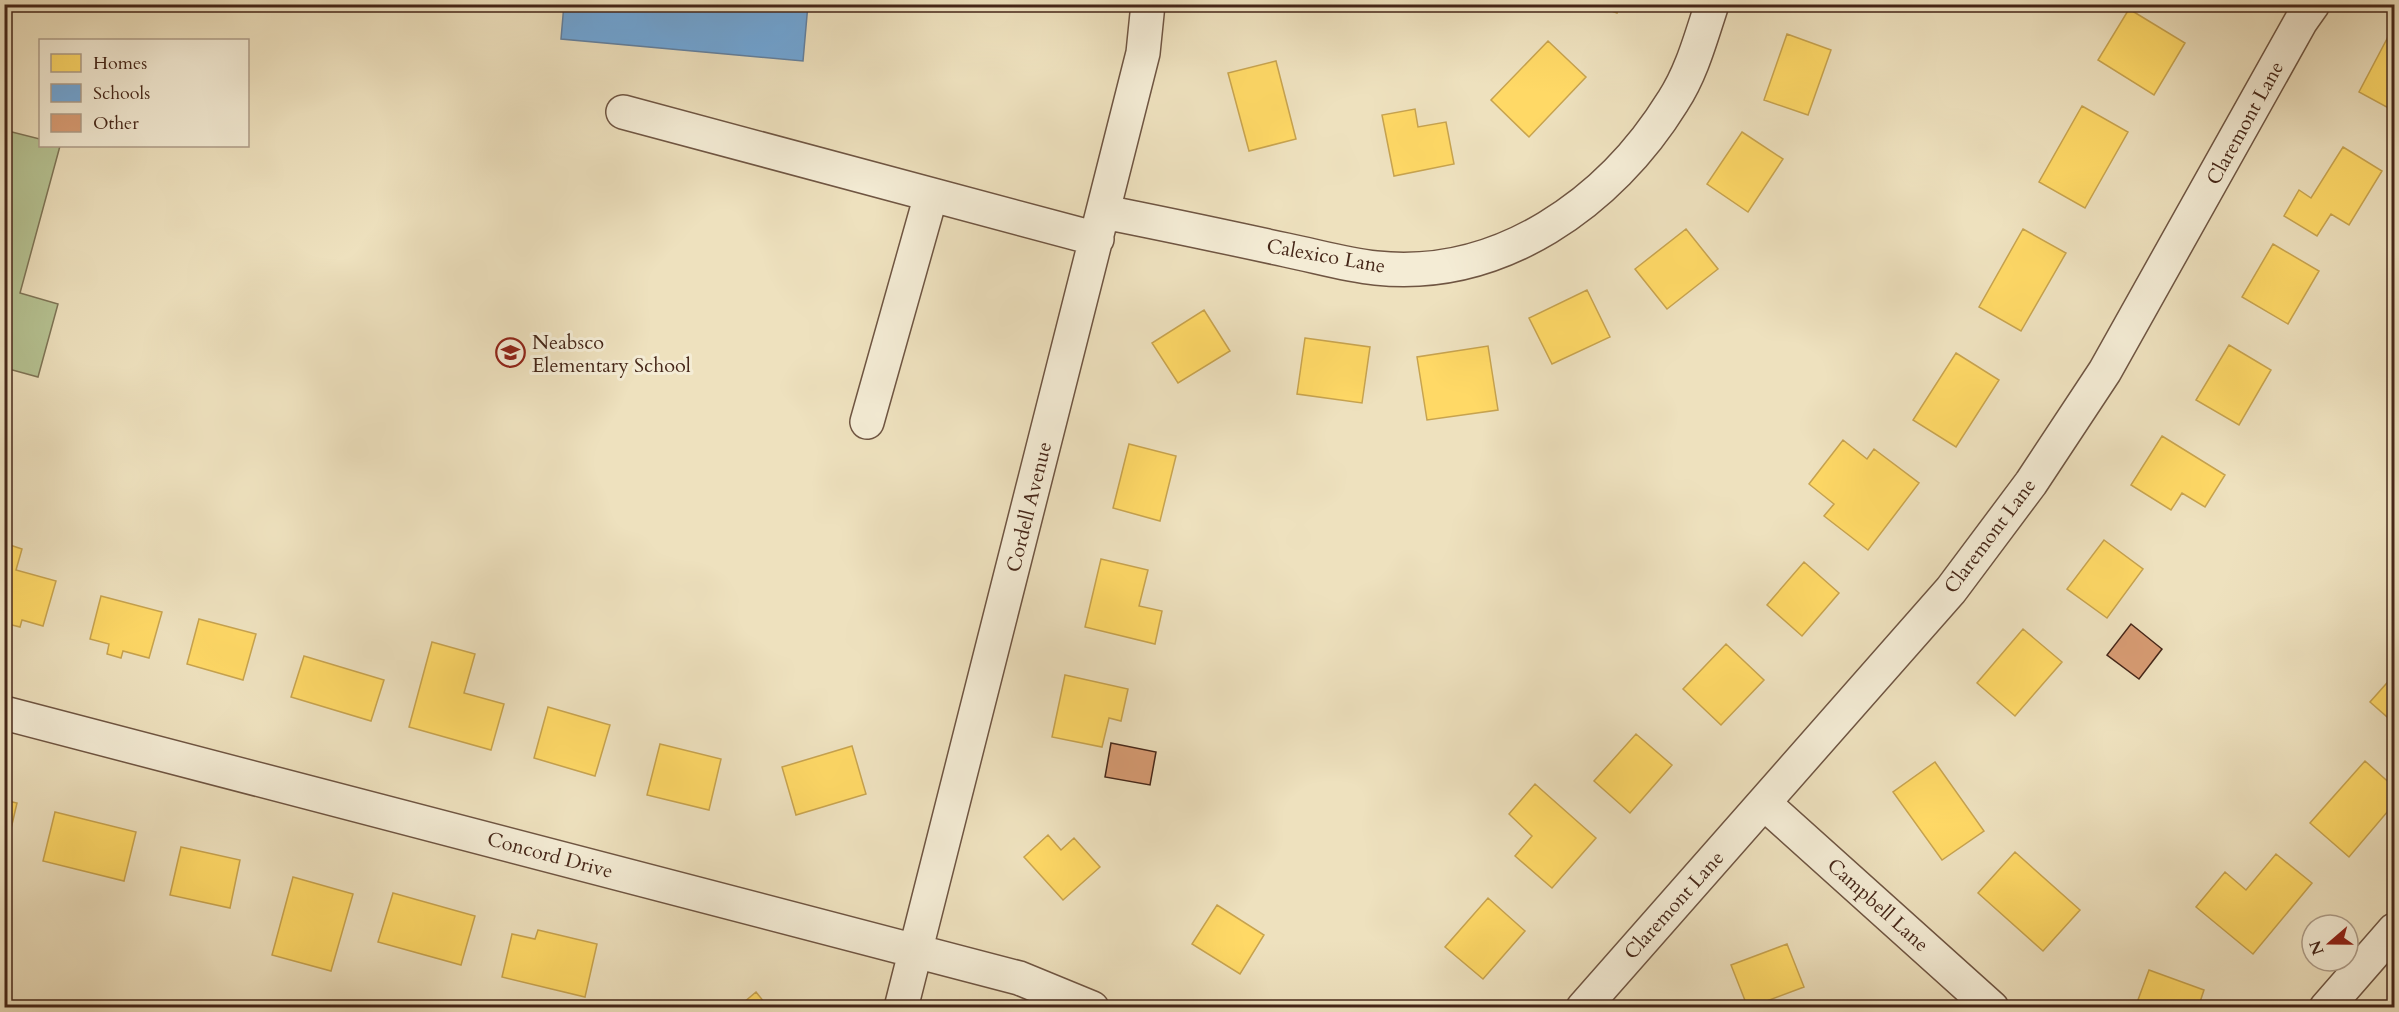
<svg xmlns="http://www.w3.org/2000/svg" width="2399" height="1012" viewBox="0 0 2399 1012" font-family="Cardo,serif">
<rect width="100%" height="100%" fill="#eee1be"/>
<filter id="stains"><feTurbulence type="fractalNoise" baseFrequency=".00333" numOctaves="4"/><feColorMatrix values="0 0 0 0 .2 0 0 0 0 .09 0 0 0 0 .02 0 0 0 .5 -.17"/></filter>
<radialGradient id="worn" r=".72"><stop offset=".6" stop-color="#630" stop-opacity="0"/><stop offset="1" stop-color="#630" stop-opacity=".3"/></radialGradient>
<path fill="#b6c393" stroke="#7e7456" stroke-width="1.5" d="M4 130 40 139V146H60L20 293 58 304 38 377 5 368Z"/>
<path fill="#ffd966" stroke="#c7a34f" stroke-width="1.5" d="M1593 4H1620L1617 13Z
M2129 9 2185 43 2154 95 2098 60Z
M1787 34 1831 50 1808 115 1764 100Z
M2389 35 2394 38V111L2359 92Z
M1548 41 1586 77 1529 137 1491 100Z
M1276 61 1296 139 1249 151 1228 73Z
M2082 106 2128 132 2085 208 2039 182Z
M1415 109 1418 127 1446 122 1454 164 1394 176 1382 115Z
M1742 132 1783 159 1748 212 1707 184Z
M2343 147 2382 171 2349 225 2331 214 2317 236 2284 216 2299 190 2311 198Z
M1686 229 1718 269 1667 309 1635 269Z
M2023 229 2066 253 2021 331 1979 307Z
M2273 244 2319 271 2288 324 2242 297Z
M1587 290 1610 337 1552 364 1529 318Z
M1204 310 1230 351 1178 383 1152 343Z
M1305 338 1370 347 1362 403 1297 394Z
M2229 345 2271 370 2239 425 2196 400Z
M1488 346 1498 410 1427 420 1417 357Z
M1956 353 1999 380 1956 447 1913 420Z
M2162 436 2225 475 2205 507 2182 493 2171 510 2131 485Z
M1843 440 1867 459 1874 449 1919 483 1868 550 1824 516 1834 504 1809 484Z
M1129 444 1176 456 1160 521 1113 508Z
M2104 540 2143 569 2107 618 2067 589Z
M4 543 22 549 16 570 56 581 43 626 22 620 20 627 4 623Z
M1101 559 1148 570 1139 606 1162 611 1155 644 1085 627Z
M1804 562 1839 593 1802 636 1767 605Z
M101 596 162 612 149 658 123 651 121 658 107 654 109 644 90 639Z
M199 619 256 634 243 680 187 664Z
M2023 629 2062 662 2015 716 1977 683Z
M432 642 475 654 464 693 504 704 491 750 409 727Z
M1726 644 1764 680 1721 725 1683 689Z
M304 656 384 680 371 721 291 697Z
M1065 675 1128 689 1121 721 1109 718 1102 747 1052 737Z
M2394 675V723L2370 702Z
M548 707 610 725 595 776 534 758Z
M1636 734 1672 765 1630 813 1594 781Z
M660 744 721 759 709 810 647 795Z
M852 746 866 794 796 815 782 767Z
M2365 761 2394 787V804L2349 857 2310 823Z
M1935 762 1984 831 1942 860 1893 792Z
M1535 784 1596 838 1552 888 1515 856 1532 836 1509 814Z
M4 800 17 803 7 846 4 845Z
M55 812 136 832 124 881 43 861Z
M1048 835 1061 850 1074 838 1100 867 1063 900 1024 857Z
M181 847 240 860 230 908 170 895Z
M2015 852 2080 910 2043 951 1978 893Z
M2276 854 2312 883 2253 954 2196 907 2225 872 2246 890Z
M293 877 353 894 331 971 272 955Z
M393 893 475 916 461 965 378 942Z
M1488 898 1525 931 1483 979 1445 947Z
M1217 905 1264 935 1240 974 1192 944Z
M538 930 597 944 585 997 502 977 512 934 535 939Z
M1787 944 1804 987 1748 1008 1731 965Z
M2149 970 2204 990 2198 1008H2135Z
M756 992 769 1008H737Z"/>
<path fill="#6fa8dc" stroke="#6281a1" stroke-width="1.5" d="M564 4H808L803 61 561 39Z"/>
<path fill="#d89c74" stroke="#452618" stroke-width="1.5" d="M2131 624 2162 649 2139 679 2107 655Z
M1111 743 1156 752 1150 785 1105 777Z"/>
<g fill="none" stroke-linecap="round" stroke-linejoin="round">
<defs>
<path id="minor" d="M623 112 1097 239
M1104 212C1165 224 1226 237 1286 250 1316 256 1346 265 1376 268 1500 281 1610 203 1673 101 1692 72 1701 37 1712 4
M867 422 931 195
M4 713 1019 978 1092 1008
M1764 803 1992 1008
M901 1008 1143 53 1148 4
M1583 1008 1951 590 2031 483 2105 371 2301 21 2313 4
M2326 1008 2394 930"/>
</defs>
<use href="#minor" stroke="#6f5542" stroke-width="36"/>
<use href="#minor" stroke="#f4ecd5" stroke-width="33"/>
</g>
<defs>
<symbol id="school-ring" viewBox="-11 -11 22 22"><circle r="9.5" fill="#f4ecd5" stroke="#8f2418" stroke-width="1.5"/><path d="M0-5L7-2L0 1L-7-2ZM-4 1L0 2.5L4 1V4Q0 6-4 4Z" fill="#8f2418"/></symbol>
</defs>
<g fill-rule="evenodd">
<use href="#school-ring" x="494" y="336" width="33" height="33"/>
</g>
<g text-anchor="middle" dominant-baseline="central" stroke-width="6" stroke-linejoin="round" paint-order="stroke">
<g font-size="20" fill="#452618" stroke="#f4ecd5">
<text transform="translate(2245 123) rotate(-61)">Claremont Lane</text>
<text transform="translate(1326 256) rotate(10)">Calexico Lane</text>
<text transform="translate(1029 507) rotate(-76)">Cordell Avenue</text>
<text transform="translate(1990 536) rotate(-53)">Claremont Lane</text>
<text transform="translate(550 855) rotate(15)">Concord Drive</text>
<text transform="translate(1674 905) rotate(-48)">Claremont Lane</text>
<text transform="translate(1878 905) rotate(42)">Campbell Lane</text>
</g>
<g font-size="20" fill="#452618" stroke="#f4ecd5" text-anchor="start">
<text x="532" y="342">Neabsco<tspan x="532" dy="23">Elementary School</tspan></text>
</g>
</g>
<rect width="2399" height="1012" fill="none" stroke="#eee1be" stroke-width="24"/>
<rect x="6" y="6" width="2387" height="1000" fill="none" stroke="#452618" stroke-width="3"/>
<rect x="12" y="12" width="2375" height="988" fill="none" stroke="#452618" stroke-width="1.5"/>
<rect x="39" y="39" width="210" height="108" fill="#f4ecd5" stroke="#ae9d89" stroke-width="1.5"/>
<rect x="51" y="54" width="30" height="18" fill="#ffd966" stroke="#ae9d89" stroke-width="1.5"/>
<text x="93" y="69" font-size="18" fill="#452618">Homes</text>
<rect x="51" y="84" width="30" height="18" fill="#6fa8dc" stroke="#ae9d89" stroke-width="1.5"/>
<text x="93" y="99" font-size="18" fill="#452618">Schools</text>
<rect x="51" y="114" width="30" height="18" fill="#d89c74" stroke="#ae9d89" stroke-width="1.5"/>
<text x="93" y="129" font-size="18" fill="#452618">Other</text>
<g transform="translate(2330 943) rotate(250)"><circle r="28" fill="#f4ecd5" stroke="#ae9d89" stroke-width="1.5"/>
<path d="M0-4.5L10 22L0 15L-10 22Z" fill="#8f2418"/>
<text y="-9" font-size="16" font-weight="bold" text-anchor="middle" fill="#452618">N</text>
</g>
<rect width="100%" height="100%" filter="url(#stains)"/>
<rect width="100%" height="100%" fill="url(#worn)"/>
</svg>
